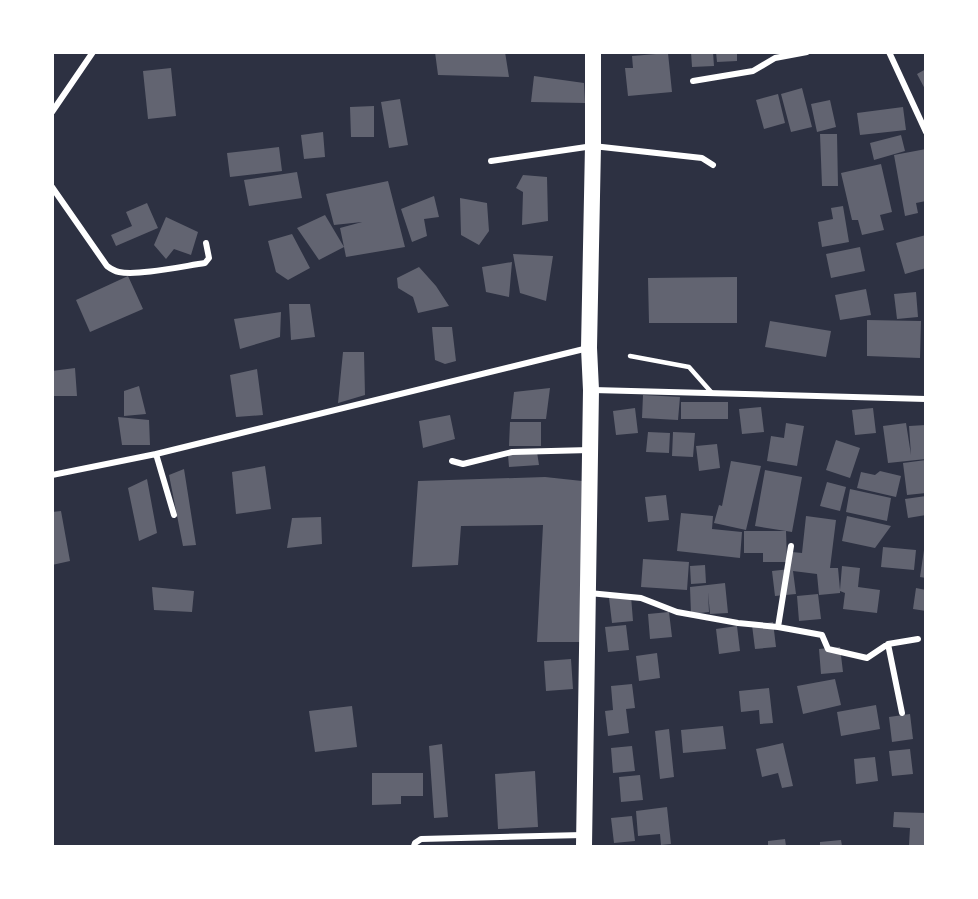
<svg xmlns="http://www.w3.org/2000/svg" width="978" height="899" viewBox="0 0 978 899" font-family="'Noto Sans',sans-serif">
<rect width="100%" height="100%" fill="#2d3142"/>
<path fill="#626471" d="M435 52H505L509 77 438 75Z
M691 52H713L714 66 692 67Z
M716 52H737V61L717 62Z
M668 53 672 92 628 96 625 68H633L632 56Z
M171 68 176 116 148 119 143 71Z
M926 69V91L917 74Z
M534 76 584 83 585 103 531 102Z
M802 88 812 127 791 132 781 94Z
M778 94 785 123 764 129 756 100Z
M400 99 408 145 389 148 381 102Z
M830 100 836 127 817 132 811 104Z
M374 106V137H351L350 107Z
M903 107 906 130 860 135 857 113Z
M323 132 325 157 304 159 301 135Z
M820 134H837L838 186H822Z
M901 135 905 151 874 160 870 143Z
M279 147 282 171 230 177 227 153Z
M926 149V201L916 203 918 213 905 216 894 155Z
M881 164 892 212 880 215 884 230 862 235 858 220H852L841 173Z
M297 172 302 198 249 206 244 180Z
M523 175 547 177 548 221 522 225 523 192 516 188Z
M388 181 405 247 346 257 344 247 319 260 297 228 325 215 344 247 340 228 362 222 334 225 326 194Z
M434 196 439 217 424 219 427 236 412 242 401 209Z
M460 198 487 203 489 231 479 245 461 235Z
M147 203 158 228 116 246 111 235 132 226 126 212Z
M843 206 849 242 822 247 818 222 833 219 831 208Z
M166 217 198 232 191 255 174 249 166 259 154 245Z
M292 234 310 268 288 280 276 272 268 241Z
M926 235V268L905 274 896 243Z
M860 247 865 271 831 278 826 254Z
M513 254 553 256 546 301 520 293Z
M512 262 509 297 486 292 482 267Z
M419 267 436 286 449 306 418 313 413 297 398 288 397 278Z
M128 276 143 309 90 332 76 300Z
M737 277V323H649L648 278Z
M866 289 871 315 840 320 835 295Z
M916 292 918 317 897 319 894 294Z
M289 304H310L315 337 291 340Z
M281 312 280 337 240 349 234 319Z
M867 320 921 321 920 358 867 356Z
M770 321 831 331 826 357 765 347Z
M432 327H452L456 361 445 364 435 360Z
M343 352H364L365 395 338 403Z
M75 368 77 396H52V371Z
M257 369 263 415 236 417 230 375Z
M139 386 146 414 124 416V391Z
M550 388 546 419H511L514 392Z
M643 395 680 397 678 420 642 418Z
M681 402H728V419H681Z
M761 407 764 432 742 434 739 409Z
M635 408 638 433 616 435 613 411Z
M873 408 876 433 855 435 852 410Z
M450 415 455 439 423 448 419 421Z
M118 417 149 420 150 445H122Z
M510 422H541V446H509Z
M786 423 804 426 797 466 767 461 771 436 784 438Z
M906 423 911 455 909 426 926 425V459L888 463 883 426Z
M648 432 670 433 669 453 646 452Z
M673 432 695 433 693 457 672 456Z
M836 440 860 448 850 478 826 470Z
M717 444 720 468 699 471 696 446Z
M537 452 539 465 509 467 508 455Z
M926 460V493L907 495 903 463Z
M731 461 761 466 746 530 714 523 719 505 722 506Z
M265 466 271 509 236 514 232 472Z
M184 469 196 545 183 546 169 475Z
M765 470 802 477 792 532 786 531 787 562H763V553H744V531H786L755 526Z
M880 471 901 476 896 497 857 488 861 472 875 475Z
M545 477 582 481 581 642H537L543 525 461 526 458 565 412 567 418 481Z
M147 479 157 533 139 541 128 488Z
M827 482 846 487 840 511 820 506Z
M850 489 891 498 887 521 846 512Z
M666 495 669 520 648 522 645 497Z
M926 496V515L908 518 905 499Z
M61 511 70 561 52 565V512Z
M681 513 713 516 712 529 742 532 740 558 677 551Z
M806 516 836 520 830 568H838L840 590 842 566 860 568 858 587 880 590 877 613 843 609 845 593 840 591V593L819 595 817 574 793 571 796 594 775 596 772 571 790 569 792 552 802 553Z
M847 516 891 526 875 548 842 541Z
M321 517 322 544 287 548 292 518Z
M883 547 916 550 914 570 881 567Z
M924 550H926V578L920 577Z
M643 559 689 562 687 590 641 587Z
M705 565 706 583 691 584 690 566Z
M725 583 728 613 710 614 708 592 709 612 691 614 690 587Z
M152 587 194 591 192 612 154 610Z
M916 588 926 590V611L913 609Z
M818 594 821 619 799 621 797 596Z
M631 596 633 621 612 623 609 598Z
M669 612 672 637 650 639 648 614Z
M773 622 776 647 755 649 752 625Z
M626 625 629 650 608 652 605 627Z
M737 626 740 651 719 654 716 629Z
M840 647 843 672 821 674 819 649Z
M657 653 660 678 639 681 636 656Z
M571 659 573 689 546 691 544 661Z
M835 679 841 705 803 714 797 686Z
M632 684 635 708 626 709 629 733 608 736 605 711 613 710 611 686Z
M769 688 773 723 760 724 759 710 741 712 739 691Z
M876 705 880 729 841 736 837 712Z
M352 706 357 747 315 752 309 711Z
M910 714 913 739 892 742 889 717Z
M723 726 726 749 683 753 681 730Z
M669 729 674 777 660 779 655 731Z
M783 743 793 786 782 788 778 773 762 777 756 749Z
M442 744 448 817 434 818 429 746Z
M632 746 635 771 613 773 611 748Z
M910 749 913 774 892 776 889 751Z
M875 757 878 781 856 784 854 759Z
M535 771 538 827 498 829 495 774Z
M372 773H423V796H401V804L372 805Z
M640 775 643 800 621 802 619 777Z
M667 807 671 844 661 845 660 834 638 836 636 811Z
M894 812 926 813V846L909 845 910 828 893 827Z
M632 816 635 841 614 843 611 818Z
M785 839 786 846H768V841Z
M841 840 842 846H820V842Z"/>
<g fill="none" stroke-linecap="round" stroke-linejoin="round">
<path stroke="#fff" stroke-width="4.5" d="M630 356 689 367 712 393"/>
<path stroke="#fff" stroke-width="6" d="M889 52 926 132
M693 81 753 71 775 58 807 52
M52 112 93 52
M491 161 593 146 702 158 713 165
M52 187 107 266C111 269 114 271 119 272 138 276 184 266 205 263L209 258 206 243
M593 390 926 399
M156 454 174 515
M452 461 463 464 512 452 590 450
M52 475 156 454 588 348
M589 593 641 598 677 612 738 623 778 627 822 635 828 649 867 658 888 644 918 639
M778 627 791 546
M888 644 902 713
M414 846 415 843 421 839 583 835"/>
<path stroke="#fff" stroke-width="16" d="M584 846 591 390 589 348 593 146V52"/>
</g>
<rect width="978" height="899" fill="none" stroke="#ffffff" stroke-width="108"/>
</svg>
